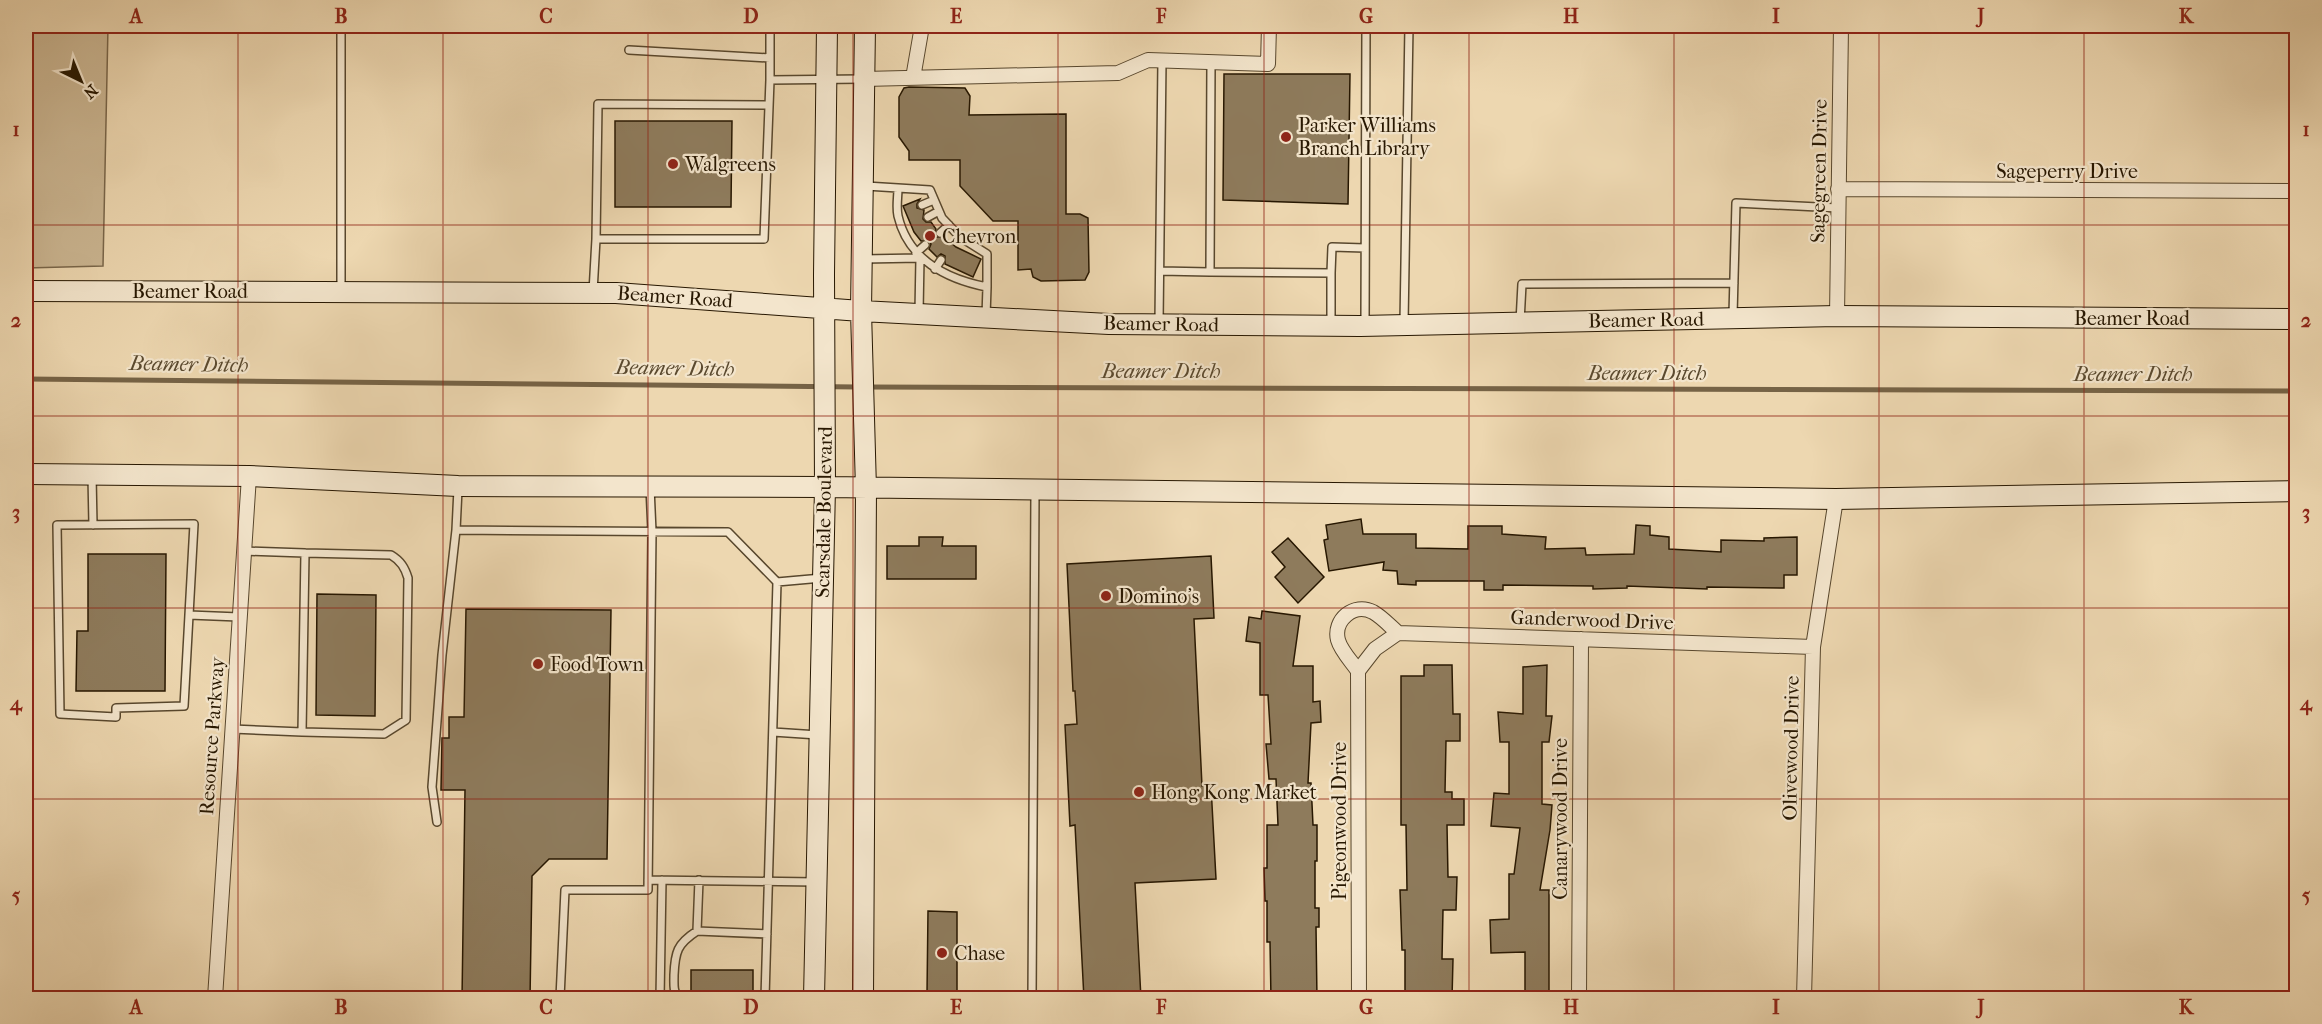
<svg xmlns="http://www.w3.org/2000/svg" width="2322" height="1024" viewBox="0 0 2322 1024" font-family="'IM FELL French Canon',serif">
<rect width="100%" height="100%" fill="#edd7b0"/>
<filter id="stains"><feTurbulence type="fractalNoise" baseFrequency=".00333" numOctaves="4"/><feColorMatrix values="0 0 0 0 .2 0 0 0 0 .09 0 0 0 0 .02 0 0 0 .5 -.17"/></filter>
<radialGradient id="worn" r=".72"><stop offset=".6" stop-color="#630" stop-opacity="0"/><stop offset="1" stop-color="#630" stop-opacity=".3"/></radialGradient>
<path fill="#cbb692" stroke="#79664a" stroke-width="1.5" d="M26 26H108L103 266 26 268Z"/>
<g fill="none" stroke-linecap="round" stroke-linejoin="round">
<path stroke="#766346" stroke-width="5" d="M26 379 858 387
M867 387 2296 391"/>
</g>
<path fill="#8e7b5c" stroke="#271701" stroke-width="1.5" d="M1224 74H1350L1348 204 1223 200Z
M909 87 965 88 970 96 969 115 1066 114V214H1080L1088 218 1089 272 1085 280 1041 281 1033 277 1031 269 1018 270V221H993L960 186V160H909V151L899 137V97L904 88Z
M615 121H732L731 207H615Z
M920 199 917 204V208L924 210 923 219 926 222H931L936 229 934 234 936 237H944L956 247 981 259 973 277 945 264V256L941 254 937 257 929 249 931 244 929 241H921L914 232 903 206Z
M1361 519 1363 534H1416V548L1468 549V526H1502V534L1546 537 1545 549 1585 548 1586 555 1634 554 1636 525 1650 526V535L1669 537V549L1721 552V540L1764 541V538L1797 537V575H1784V588L1707 587V589L1627 586V588L1593 589V586L1503 585V590H1484V581H1416V585L1398 584 1397 571 1383 570 1384 562 1329 571 1324 540 1328 539 1326 525Z
M919 537H943L942 546H976V579H887V546H919Z
M1288 538 1324 577 1298 603 1275 577 1285 567 1272 552Z
M88 554H166L165 691H76L77 631H88Z
M1211 556 1214 618 1194 619 1202 786H1211L1216 879 1135 883 1141 999H1084L1075 825 1070 826 1065 725 1077 724 1075 691H1073L1067 564Z
M317 594 376 595 375 716 316 715Z
M466 609 611 610 607 859H549L532 876 530 999H462L465 790H441L442 738H449V717H464Z
M1262 611 1300 616 1293 666H1313V702L1320 701 1321 722 1311 723 1308 783H1311L1313 825H1317V861H1315V908H1319V927H1316L1317 999H1271L1270 942H1267V901H1265L1264 868H1267V825H1278L1276 779H1269L1266 744H1271L1268 695H1260V643L1246 641 1249 617 1261 619Z
M1424 665H1452L1453 714H1460V741H1446L1445 792H1452V799H1464V825H1447L1448 877H1457L1456 910H1443L1442 959H1453L1452 999H1409L1410 992H1405V950H1402L1400 890H1407L1406 825H1401V676H1424Z
M1547 665 1546 716H1552L1549 742H1542V804L1552 805 1550 830 1540 890H1549V992L1548 999H1525V952L1491 953 1490 920 1509 919V874H1514L1520 828 1491 826 1494 793 1509 794V742H1500L1498 712 1523 714V667Z
M928 911 957 912V994H927Z
M691 970H753V995L691 994Z"/>
<g fill="none" stroke-linecap="round" stroke-linejoin="round">
<defs>
<path id="service" d="M770 26V80
M629 50 770 58
M1211 62 1210 272 1331 273V323
M866 186 898 188C898 197 896 207 898 216 908 259 946 279 987 287L986 316
M898 188 930 190 942 218 960 237 987 254V287
M922 205 934 200
M928 217 939 211
M940 233 949 225
M596 239 598 104 769 105
M916 253 925 245
M863 259 920 258 919 312
M935 269 941 260
M1160 271 1210 272
M1331 273 1332 247 1365 248
M341 289V26
M593 292 596 239H764L770 80 862 79
M1733 315 1736 203 1838 208
M1159 322 1162 60
M1520 322 1522 284 1734 283
M1365 323 1366 26
M1404 323 1409 26
M92 476 93 525
M194 524 184 706 116 708V717L60 714 57 525Z
M456 530 728 532 777 582
M189 615 239 617
M232 729 302 732 305 553 244 551
M302 732 384 734 406 720 408 578C405 568 401 561 391 555L305 553
M773 732 818 735
M437 822 432 787 442 655 456 530 458 489
M648 880 816 882
M699 880 697 931 767 934
M560 998 565 890H648L652 532 650 487
M660 998 662 880
M678 998C673 991 674 984 674 975 675 952 677 944 697 931
M765 998 777 582 822 578
M1032 998 1035 493"/>
<path id="minor" d="M913 78 922 26
M864 79 1118 73 1148 60 1268 64 1269 26
M1838 189 2296 191
M1837 316 1841 26
M1358 671C1352 662 1341 651 1338 640 1333 620 1354 602 1373 612 1382 617 1390 626 1398 633
M215 998 249 476
M1359 998 1358 671 1375 649 1398 633 1813 647
M1579 998 1581 639
M1804 998 1813 647 1836 499"/>
<path id="secondary" d="M26 291 616 293 861 311 1109 324 1360 326 1837 316 2296 319
M26 474 249 476 458 486 825 487 1836 499 2296 491
M814 998 825 487 824 275 827 26
M863 998 866 489 861 311 865 26"/>
</defs>
<use href="#service" stroke="#58472d" stroke-width="10"/>
<use href="#minor" stroke="#58472d" stroke-width="16"/>
<use href="#secondary" stroke="#271701" stroke-width="22"/>
<use href="#service" stroke="#f3e5cc" stroke-width="7"/>
<use href="#minor" stroke="#f3e5cc" stroke-width="14"/>
<use href="#secondary" stroke="#f3e5cc" stroke-width="20"/>
</g>
<path fill="none" stroke="#8f2418" stroke-width="1.5" stroke-opacity="0.55" d="M238 26V998M443 26V998M648 26V998M853 26V998M1058 26V998M1264 26V998M1469 26V998M1674 26V998M1879 26V998M2084 26V998M26 225H2296M26 416H2296M26 608H2296M26 799H2296"/>
<g fill="#8f2418" stroke="#f3e5cc" stroke-width="2">
<circle cx="1286" cy="137" r="6"/>
<circle cx="673" cy="164" r="6"/>
<circle cx="930" cy="236" r="6"/>
<circle cx="1106" cy="596" r="6"/>
<circle cx="538" cy="664" r="6"/>
<circle cx="1139" cy="792" r="6"/>
<circle cx="942" cy="953" r="6"/>
</g>
<g text-anchor="middle" dominant-baseline="central" stroke-width="4.5" stroke-linejoin="round" paint-order="stroke">
<g font-size="20" fill="#271701" stroke="#f3e5cc" text-anchor="start">
<text x="1298" y="125">Parker Williams<tspan x="1298" dy="23">Branch Library</tspan></text>
<text x="685" y="164">Walgreens</text>
<text x="942" y="236">Chevron</text>
<text x="1118" y="596">Domino's</text>
<text x="550" y="664">Food Town</text>
<text x="1151" y="792">Hong Kong Market</text>
<text x="954" y="953">Chase</text>
</g>
<g font-size="20" fill="#271701" stroke="#f3e5cc">
<text transform="translate(1819 171) rotate(-89)">Sagegreen Drive</text>
<text x="2067" y="171">Sageperry Drive</text>
<text x="190" y="291">Beamer Road</text>
<text transform="translate(675 297) rotate(4)">Beamer Road</text>
<text x="2132" y="318">Beamer Road</text>
<text transform="translate(1646 320) rotate(-1)">Beamer Road</text>
<text transform="translate(1161 324) rotate(1)">Beamer Road</text>
<text transform="translate(824 512) rotate(-89)">Scarsdale Boulevard</text>
<text transform="translate(1592 620) rotate(2)">Ganderwood Drive</text>
<text transform="translate(212 736) rotate(-86)">Resource Parkway</text>
<text transform="translate(1791 748) rotate(-89)">Olivewood Drive</text>
<text transform="translate(1560 819) rotate(-90)">Canarywood Drive</text>
<text transform="translate(1339 821) rotate(-90)">Pigeonwood Drive</text>
</g>
<g font-size="21" font-style="italic" fill="#5b4a2f" stroke="#f3e5cc">
<text transform="translate(189 364) rotate(1)">Beamer Ditch</text>
<text transform="translate(675 368) rotate(1)">Beamer Ditch</text>
<text x="1161" y="371">Beamer Ditch</text>
<text x="1647" y="373">Beamer Ditch</text>
<text x="2133" y="374">Beamer Ditch</text>
</g>
</g>
<rect width="2322" height="1024" fill="none" stroke="#edd7b0" stroke-width="66"/>
<g transform="translate(81 81) rotate(137)" stroke="#f3e5cc" stroke-width="4.5" paint-order="stroke">
<path d="M0-4.5L10 22L0 15L-10 22Z" fill="#271701"/>
<text y="-9" font-size="16" font-weight="bold" text-anchor="middle" fill="#271701">N</text>
</g>
<rect x="33" y="33" width="2256" height="958" fill="none" stroke="#8f2418" stroke-width="2"/>
<g font-size="20" text-anchor="middle" font-weight="bold" fill="#8f2418">
<text x="136" y="23">A</text>
<text x="341" y="23">B</text>
<text x="546" y="23">C</text>
<text x="751" y="23">D</text>
<text x="956" y="23">E</text>
<text x="1161" y="23">F</text>
<text x="1366" y="23">G</text>
<text x="1571" y="23">H</text>
<text x="1776" y="23">I</text>
<text x="1981" y="23">J</text>
<text x="2186" y="23">K</text>
<text x="16" y="136">1</text>
<text x="2306" y="136">1</text>
<text x="16" y="327">2</text>
<text x="2306" y="327">2</text>
<text x="16" y="519">3</text>
<text x="2306" y="519">3</text>
<text x="16" y="710">4</text>
<text x="2306" y="710">4</text>
<text x="16" y="902">5</text>
<text x="2306" y="902">5</text>
<text x="136" y="1014">A</text>
<text x="341" y="1014">B</text>
<text x="546" y="1014">C</text>
<text x="751" y="1014">D</text>
<text x="956" y="1014">E</text>
<text x="1161" y="1014">F</text>
<text x="1366" y="1014">G</text>
<text x="1571" y="1014">H</text>
<text x="1776" y="1014">I</text>
<text x="1981" y="1014">J</text>
<text x="2186" y="1014">K</text>
</g>
<rect width="100%" height="100%" filter="url(#stains)"/>
<rect width="100%" height="100%" fill="url(#worn)"/>
</svg>
